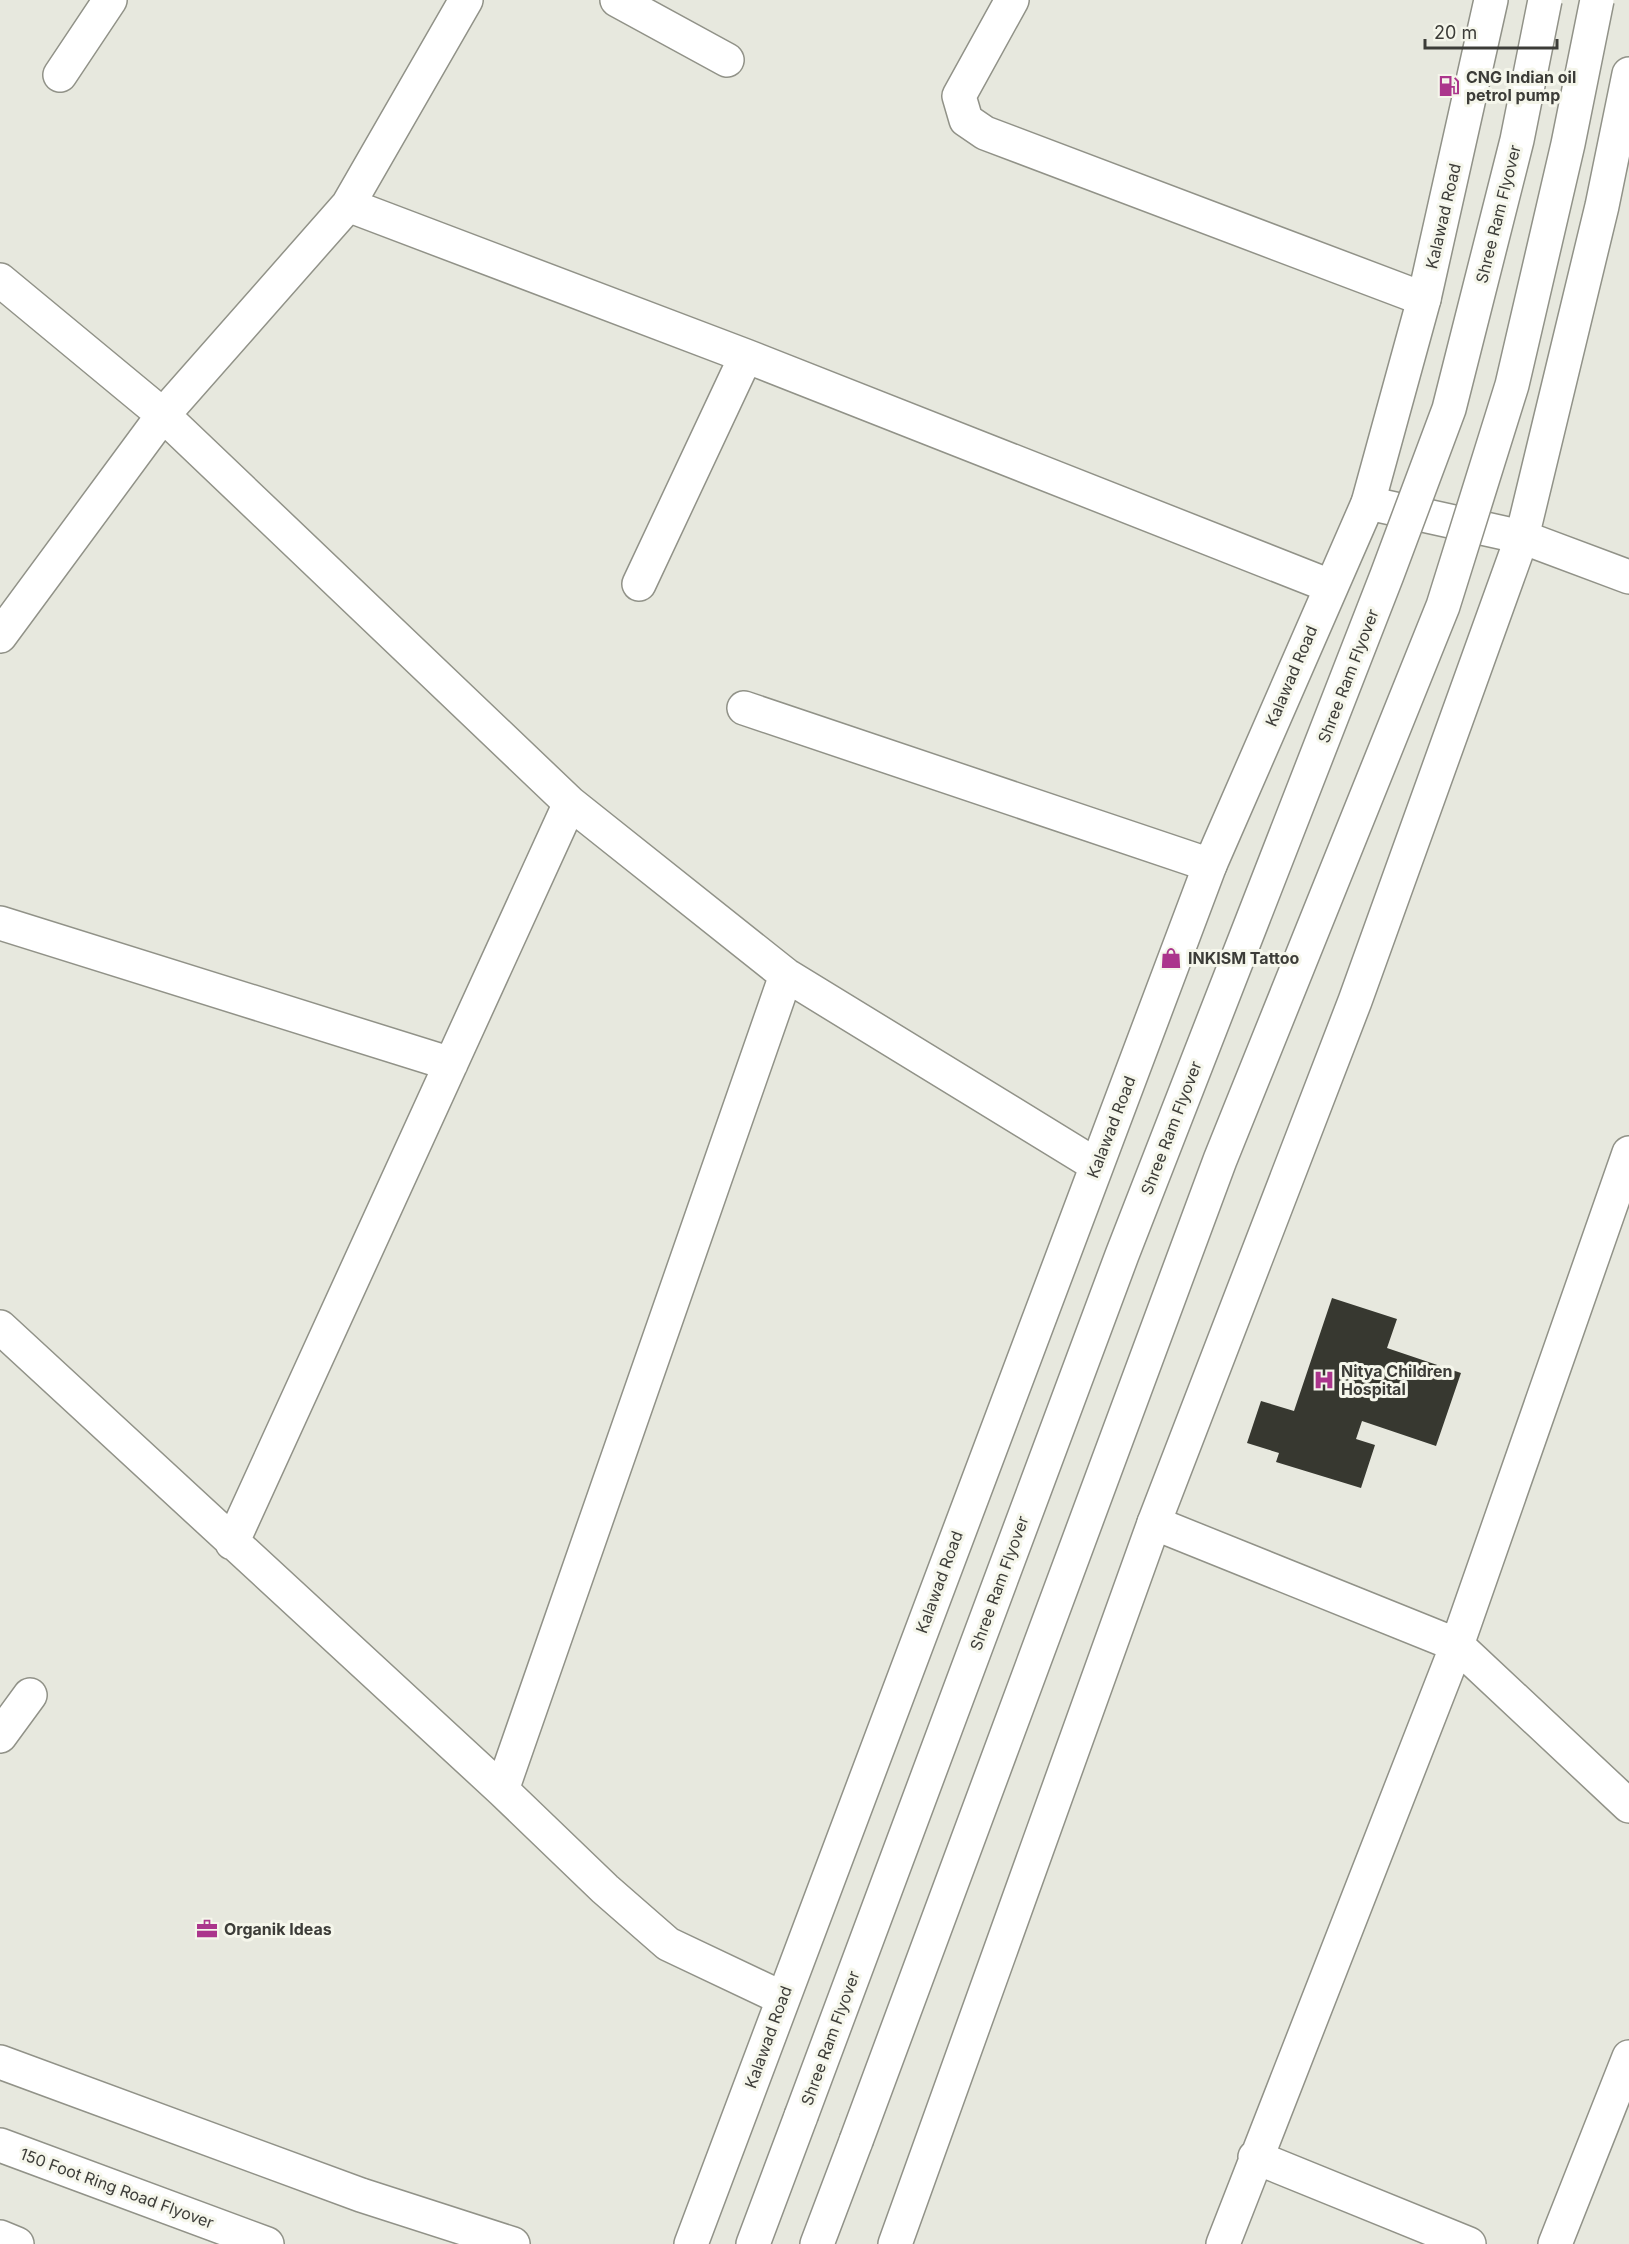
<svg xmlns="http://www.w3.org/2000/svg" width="1629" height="2244" viewBox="0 0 1629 2244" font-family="Inter,sans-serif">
<rect width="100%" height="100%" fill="#e7e8de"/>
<path fill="#373830" d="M1332 1298 1397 1319 1387 1348 1461 1373 1436 1446 1362 1421 1356 1439 1375 1445 1361 1488 1276 1462 1279 1453 1247 1443 1261 1401 1294 1411Z"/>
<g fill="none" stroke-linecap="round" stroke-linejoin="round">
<defs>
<path id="minor" d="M466 0 348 205 746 356 1330 586
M617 0 727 60
M1012 0 959 96 966 120 985 133 1424 299
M60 75 110 0
M0 280 163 415 570 803 786 975 1096 1165
M1368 503 1522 537 1629 577
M639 584 746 356
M0 636 163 415 348 205
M744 708 1210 865
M0 923 451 1064
M0 1327 502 1790 786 975
M1154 1523 1457 1645 1629 1806
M232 1543 570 803
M0 1736 30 1695
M502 1790 605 1889 668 1944 782 1998
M1255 2157 1469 2244
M1223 2244 1457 1645 1629 1153
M1555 2244 1629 2057"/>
<path id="tertiary" d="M0 2062 361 2195 513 2244
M691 2244 1210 865 1368 503 1424 299 1491 0
M895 2244 1154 1523 1355 1001 1522 537 1602 206 1629 74"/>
<path id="primary" d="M753 2244 801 2116
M817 2244 856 2141"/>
<path id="trunk" d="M0 2145 267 2244
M0 2237 17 2244"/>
</defs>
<use href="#minor" stroke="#919288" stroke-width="36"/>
<use href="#tertiary" stroke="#919288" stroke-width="36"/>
<use href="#primary" stroke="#919288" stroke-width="36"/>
<use href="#trunk" stroke="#919288" stroke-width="36"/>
<use href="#minor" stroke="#fff" stroke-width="33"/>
<use href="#tertiary" stroke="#fff" stroke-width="33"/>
<use href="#primary" stroke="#fff" stroke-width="33"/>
<use href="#trunk" stroke="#fff" stroke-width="33"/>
<defs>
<path id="primary-bridge" d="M801 2116 1122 1255 1387 575 1449 409 1517 140 1545 0
M856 2141 1220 1160 1443 606 1512 385 1568 144 1597 0"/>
</defs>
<use href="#primary-bridge" stroke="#919288" stroke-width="36" stroke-linecap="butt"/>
<use href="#primary-bridge" stroke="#fff" stroke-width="33"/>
</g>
<defs>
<symbol id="fuel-bare" viewBox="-9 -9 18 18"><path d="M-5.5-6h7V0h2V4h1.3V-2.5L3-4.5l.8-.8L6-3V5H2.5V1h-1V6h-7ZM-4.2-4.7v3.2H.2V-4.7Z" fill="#ab358c" stroke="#f5f6eb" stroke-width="2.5" paint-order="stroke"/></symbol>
<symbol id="shop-bare" viewBox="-9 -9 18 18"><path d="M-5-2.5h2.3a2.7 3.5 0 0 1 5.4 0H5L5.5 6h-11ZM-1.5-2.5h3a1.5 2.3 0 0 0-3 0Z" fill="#ab358c" stroke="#f5f6eb" stroke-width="2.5" paint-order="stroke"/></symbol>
<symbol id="hospital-bare" viewBox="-9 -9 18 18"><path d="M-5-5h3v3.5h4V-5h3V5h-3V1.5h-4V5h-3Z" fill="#ab358c" stroke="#f5f6eb" stroke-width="2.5" paint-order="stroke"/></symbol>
<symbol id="office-bare" viewBox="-9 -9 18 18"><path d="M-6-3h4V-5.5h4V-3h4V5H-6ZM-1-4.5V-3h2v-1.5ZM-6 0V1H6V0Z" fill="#ab358c" stroke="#f5f6eb" stroke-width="2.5" paint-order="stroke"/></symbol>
</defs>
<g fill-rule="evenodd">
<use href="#fuel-bare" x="1434" y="71" width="30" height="30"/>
<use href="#shop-bare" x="1156" y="943" width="30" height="30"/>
<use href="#hospital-bare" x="1309" y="1365" width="30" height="30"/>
<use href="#office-bare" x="192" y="1914" width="30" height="30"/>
</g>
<g text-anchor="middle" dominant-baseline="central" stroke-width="6" stroke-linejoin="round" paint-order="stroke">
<g font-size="16" font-weight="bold" fill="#3c3c38" stroke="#f5f6eb" text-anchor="start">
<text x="1466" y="77">CNG Indian oil<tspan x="1466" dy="18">petrol pump</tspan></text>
<text x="1188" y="958">INKISM Tattoo</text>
<text x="1341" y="1371">Nitya Children<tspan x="1341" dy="18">Hospital</tspan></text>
<text x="224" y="1929">Organik Ideas</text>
</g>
<g font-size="16" fill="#3c3c38" stroke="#f5f6eb">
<text transform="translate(1498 214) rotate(-76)">Shree Ram Flyover</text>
<text transform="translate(1443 216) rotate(-77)">Kalawad Road</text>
<text transform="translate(1291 676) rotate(-67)">Kalawad Road</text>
<text transform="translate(1348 676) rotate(-69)">Shree Ram Flyover</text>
<text transform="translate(1111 1127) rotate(-69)">Kalawad Road</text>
<text transform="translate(1171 1128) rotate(-69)">Shree Ram Flyover</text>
<text transform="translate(939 1582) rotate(-70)">Kalawad Road</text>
<text transform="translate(999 1583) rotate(-70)">Shree Ram Flyover</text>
<text transform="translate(768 2037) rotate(-70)">Kalawad Road</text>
<text transform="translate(830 2038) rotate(-70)">Shree Ram Flyover</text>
<text transform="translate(117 2188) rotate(20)">150 Foot Ring Road Flyover</text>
</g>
</g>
<path d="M1425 39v9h132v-9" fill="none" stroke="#3c3c38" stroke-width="3"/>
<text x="1434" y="39" font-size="18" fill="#3c3c38" stroke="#f5f6eb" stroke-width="4.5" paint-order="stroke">20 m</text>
</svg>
